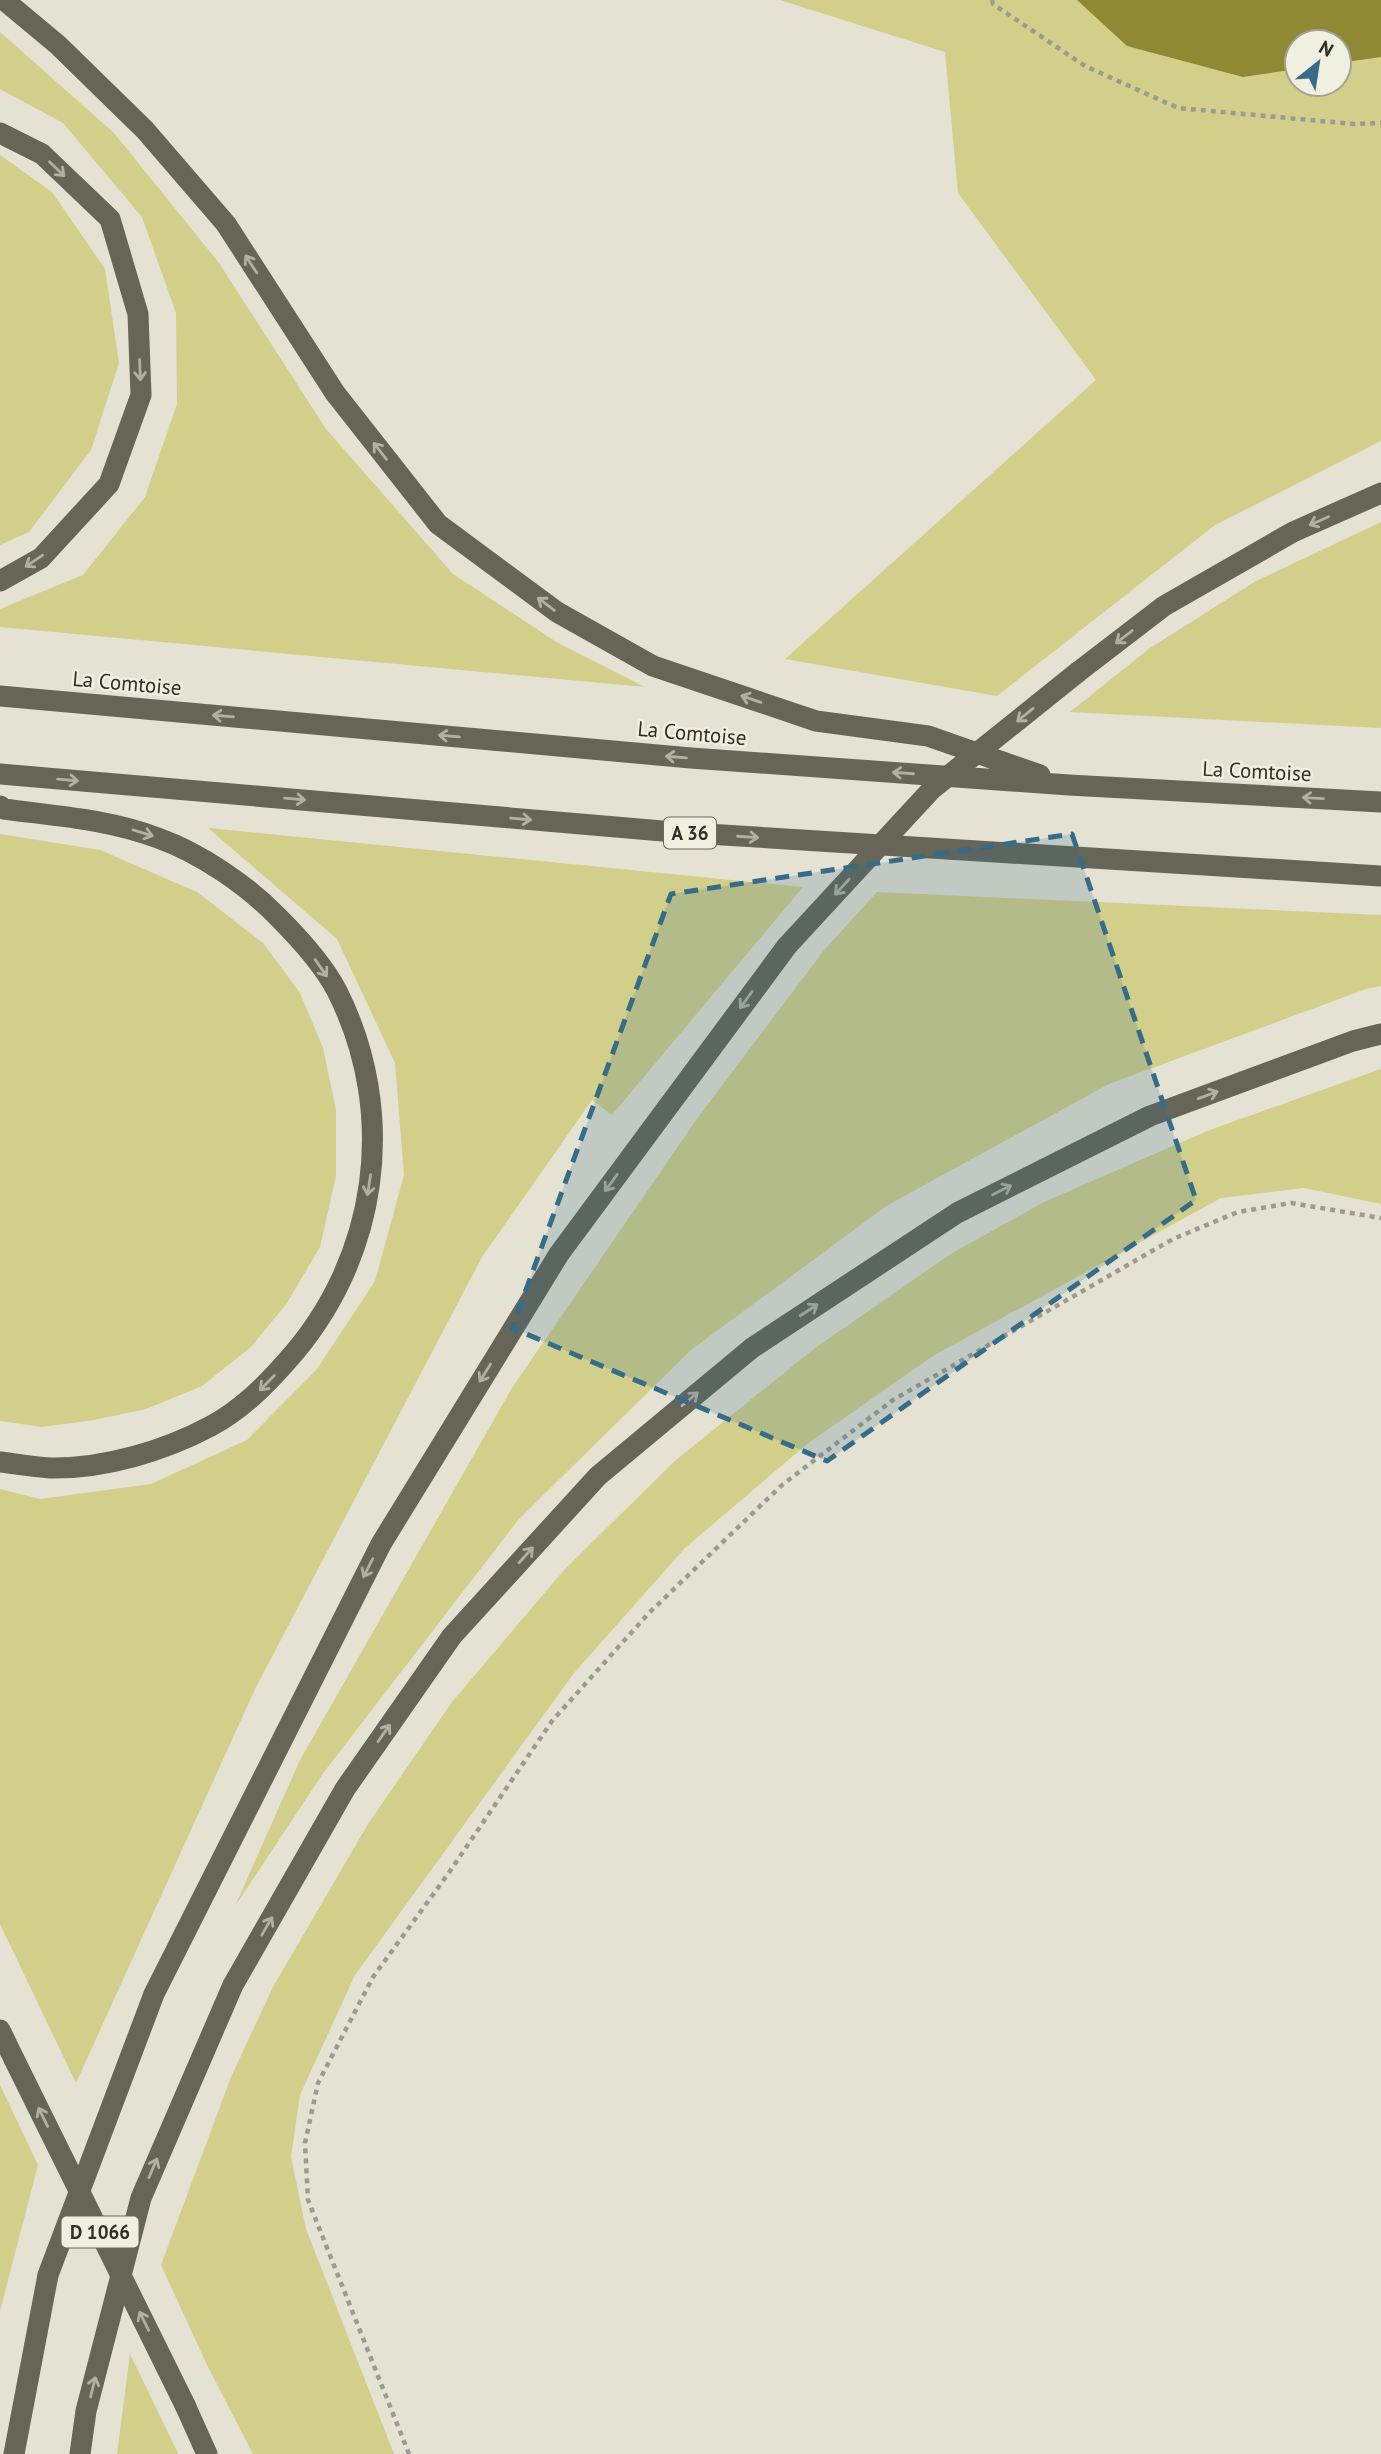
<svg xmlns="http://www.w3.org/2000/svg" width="1381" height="2454" viewBox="0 0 1381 2454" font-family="'PT Sans',sans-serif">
<rect width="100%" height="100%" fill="#e3e2d3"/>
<path fill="#d2cf8a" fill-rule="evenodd" d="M780 0H1381V441L1215 525 997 696 785 659 1096 380 958 193 945 52ZM1297 42H1339V84H1297Z
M0 32 114 133 219 263 326 429 453 574 558 643 645 687 0 627V609L83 575 145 497 177 404 176 313 142 217 63 123 0 89Z
M0 155 52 192 105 269 119 363 91 450 29 532 0 545Z
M1381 522V728L1070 712 1150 648 1256 581Z
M208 828 803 887 612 1115 592 1100 482 1257 256 1687 76 2083 0 1924V1489L40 1499 151 1484 247 1440 317 1369 375 1281 404 1175 395 1063 337 939Z
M0 834 100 850 197 892 263 943 300 993 323 1048 336 1110V1176L320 1247 287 1303 251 1347 202 1386 146 1409 94 1420 42 1427 0 1421Z
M877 892 1381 915V986L1366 989 1109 1084 888 1205 691 1350 518 1520 324 1772 235 1906 300 1760 512 1388 696 1120 825 949Z
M1381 1069V1204L1304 1188 1221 1198 933 1356 807 1444 685 1548 574 1673 355 1975 300 2095 291 2157 306 2229 394 2454H253L207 2365 161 2265 231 2077 273 1987 368 1824 452 1702 564 1570 676 1460 815 1348 952 1253 1044 1202 1207 1131Z
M0 2085 38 2165 0 2311Z
M130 2354 175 2447 178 2454H117Z"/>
<path fill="#8f8933" d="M1077 0H1381V57L1339 63V42H1297V69L1243 77 1127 46Z"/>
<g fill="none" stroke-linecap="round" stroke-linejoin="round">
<path stroke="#9c9b90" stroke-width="4.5" stroke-dasharray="5 5" stroke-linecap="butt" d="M992 0 993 4 1085 66 1178 108 1354 124 1381 123
M409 2454 308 2200 305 2143 318 2083 373 1977 448 1874 552 1721 648 1614 782 1485 893 1400 1173 1239 1238 1212 1291 1203 1381 1218"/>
<path stroke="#656558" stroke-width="21" d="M4 0 58 45 145 130 226 224 335 393 438 524 557 612 653 666 816 721 928 736 1040 775
M0 133 42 154 110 219 138 314 141 395 109 484 41 558 0 581
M1078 672 1164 606 1293 532 1381 493
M0 696 691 758 1069 785 1381 802
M0 774 674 832 1381 876
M0 806 4 809C56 816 108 819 158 838 200 853 247 885 278 917 300 939 323 964 337 991 399 1114 378 1260 287 1361 265 1386 241 1410 211 1426 164 1451 104 1469 50 1468 34 1467 16 1464 0 1462
M0 2030 14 2059
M185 2405 207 2454
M14 2454 48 2275 154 1994 381 1544 559 1254 787 946
M80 2454 86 2411 141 2198 233 1985 345 1789 452 1636 598 1476 752 1348 957 1213 1150 1116 1353 1041 1381 1034"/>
<path stroke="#656558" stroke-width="21" d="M787 946 932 789 1078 672
M14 2059 185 2405"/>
</g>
<defs><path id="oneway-shaft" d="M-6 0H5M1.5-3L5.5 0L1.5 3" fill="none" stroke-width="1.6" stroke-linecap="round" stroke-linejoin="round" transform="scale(1.75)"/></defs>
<g stroke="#b1b1a3">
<use href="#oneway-shaft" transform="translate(57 169) rotate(44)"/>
<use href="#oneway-shaft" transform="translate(251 264) rotate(-123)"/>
<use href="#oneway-shaft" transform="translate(140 370) rotate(88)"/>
<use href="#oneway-shaft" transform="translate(380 451) rotate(-128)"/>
<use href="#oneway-shaft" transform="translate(1319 521) rotate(156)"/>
<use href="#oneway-shaft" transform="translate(34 561) rotate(146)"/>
<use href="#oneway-shaft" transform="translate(546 604) rotate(-143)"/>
<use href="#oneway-shaft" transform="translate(1124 637) rotate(142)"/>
<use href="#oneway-shaft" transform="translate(751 699) rotate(-161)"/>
<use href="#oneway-shaft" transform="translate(1025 715) rotate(141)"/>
<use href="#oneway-shaft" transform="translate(223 716) rotate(-175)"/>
<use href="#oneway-shaft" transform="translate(449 736) rotate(-175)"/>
<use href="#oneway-shaft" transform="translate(676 757) rotate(-175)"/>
<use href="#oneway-shaft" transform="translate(903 773) rotate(-176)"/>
<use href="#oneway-shaft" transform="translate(68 780) rotate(5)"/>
<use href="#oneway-shaft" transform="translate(1313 798) rotate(-177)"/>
<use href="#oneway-shaft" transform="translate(295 799) rotate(5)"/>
<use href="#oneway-shaft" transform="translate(521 819) rotate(5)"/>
<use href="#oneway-shaft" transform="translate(143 833) rotate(17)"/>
<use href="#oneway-shaft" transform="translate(748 837) rotate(4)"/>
<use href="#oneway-shaft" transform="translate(842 887) rotate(133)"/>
<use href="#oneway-shaft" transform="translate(321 968) rotate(55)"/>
<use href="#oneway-shaft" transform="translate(746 1000) rotate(126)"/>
<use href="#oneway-shaft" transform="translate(1208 1095) rotate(-20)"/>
<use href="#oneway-shaft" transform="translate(611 1183) rotate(126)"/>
<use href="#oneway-shaft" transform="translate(369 1185) rotate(99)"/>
<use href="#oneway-shaft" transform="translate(1002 1190) rotate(-27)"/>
<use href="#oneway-shaft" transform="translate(809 1310) rotate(-33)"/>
<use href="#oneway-shaft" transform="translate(485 1373) rotate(122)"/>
<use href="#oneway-shaft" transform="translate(267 1383) rotate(134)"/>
<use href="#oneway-shaft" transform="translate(690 1399) rotate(-40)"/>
<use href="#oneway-shaft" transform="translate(526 1555) rotate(-48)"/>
<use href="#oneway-shaft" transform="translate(368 1568) rotate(117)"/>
<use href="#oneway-shaft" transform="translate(384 1733) rotate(-55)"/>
<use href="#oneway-shaft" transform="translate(267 1926) rotate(-60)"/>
<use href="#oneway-shaft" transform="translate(43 2117) rotate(-116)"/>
<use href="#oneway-shaft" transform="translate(153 2168) rotate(-67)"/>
<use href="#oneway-shaft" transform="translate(144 2321) rotate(-116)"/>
<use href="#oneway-shaft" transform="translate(93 2387) rotate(-76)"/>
</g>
<path fill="#366c87" fill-opacity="0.2" stroke="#366c87" stroke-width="5" stroke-dasharray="14 9" stroke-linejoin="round" d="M1072 834 1196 1200 827 1461 512 1328 671 894Z"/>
<g text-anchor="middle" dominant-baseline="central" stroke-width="5" stroke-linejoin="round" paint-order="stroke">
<g fill="#f0f0e0" stroke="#696960" stroke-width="2">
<rect x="664" y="817.5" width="52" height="31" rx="5"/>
<rect x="61.5" y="2216.5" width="77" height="31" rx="5"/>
</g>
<g font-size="19" font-weight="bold" fill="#2f2f29">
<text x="690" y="833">A 36</text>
<text x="100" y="2232">D 1066</text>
</g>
<g font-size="21" fill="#2f2f29" stroke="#f0f0e0">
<text transform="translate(127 683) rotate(5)">La Comtoise</text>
<text transform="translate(692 733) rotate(5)">La Comtoise</text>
<text transform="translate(1257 771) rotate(3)">La Comtoise</text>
</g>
</g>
<g transform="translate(1318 63) rotate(30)"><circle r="33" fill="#f0f0e0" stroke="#a3a397" stroke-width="2"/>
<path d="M0-5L12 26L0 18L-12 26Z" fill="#366c87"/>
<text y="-10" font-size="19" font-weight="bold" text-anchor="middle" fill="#2f2f29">N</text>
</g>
</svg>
